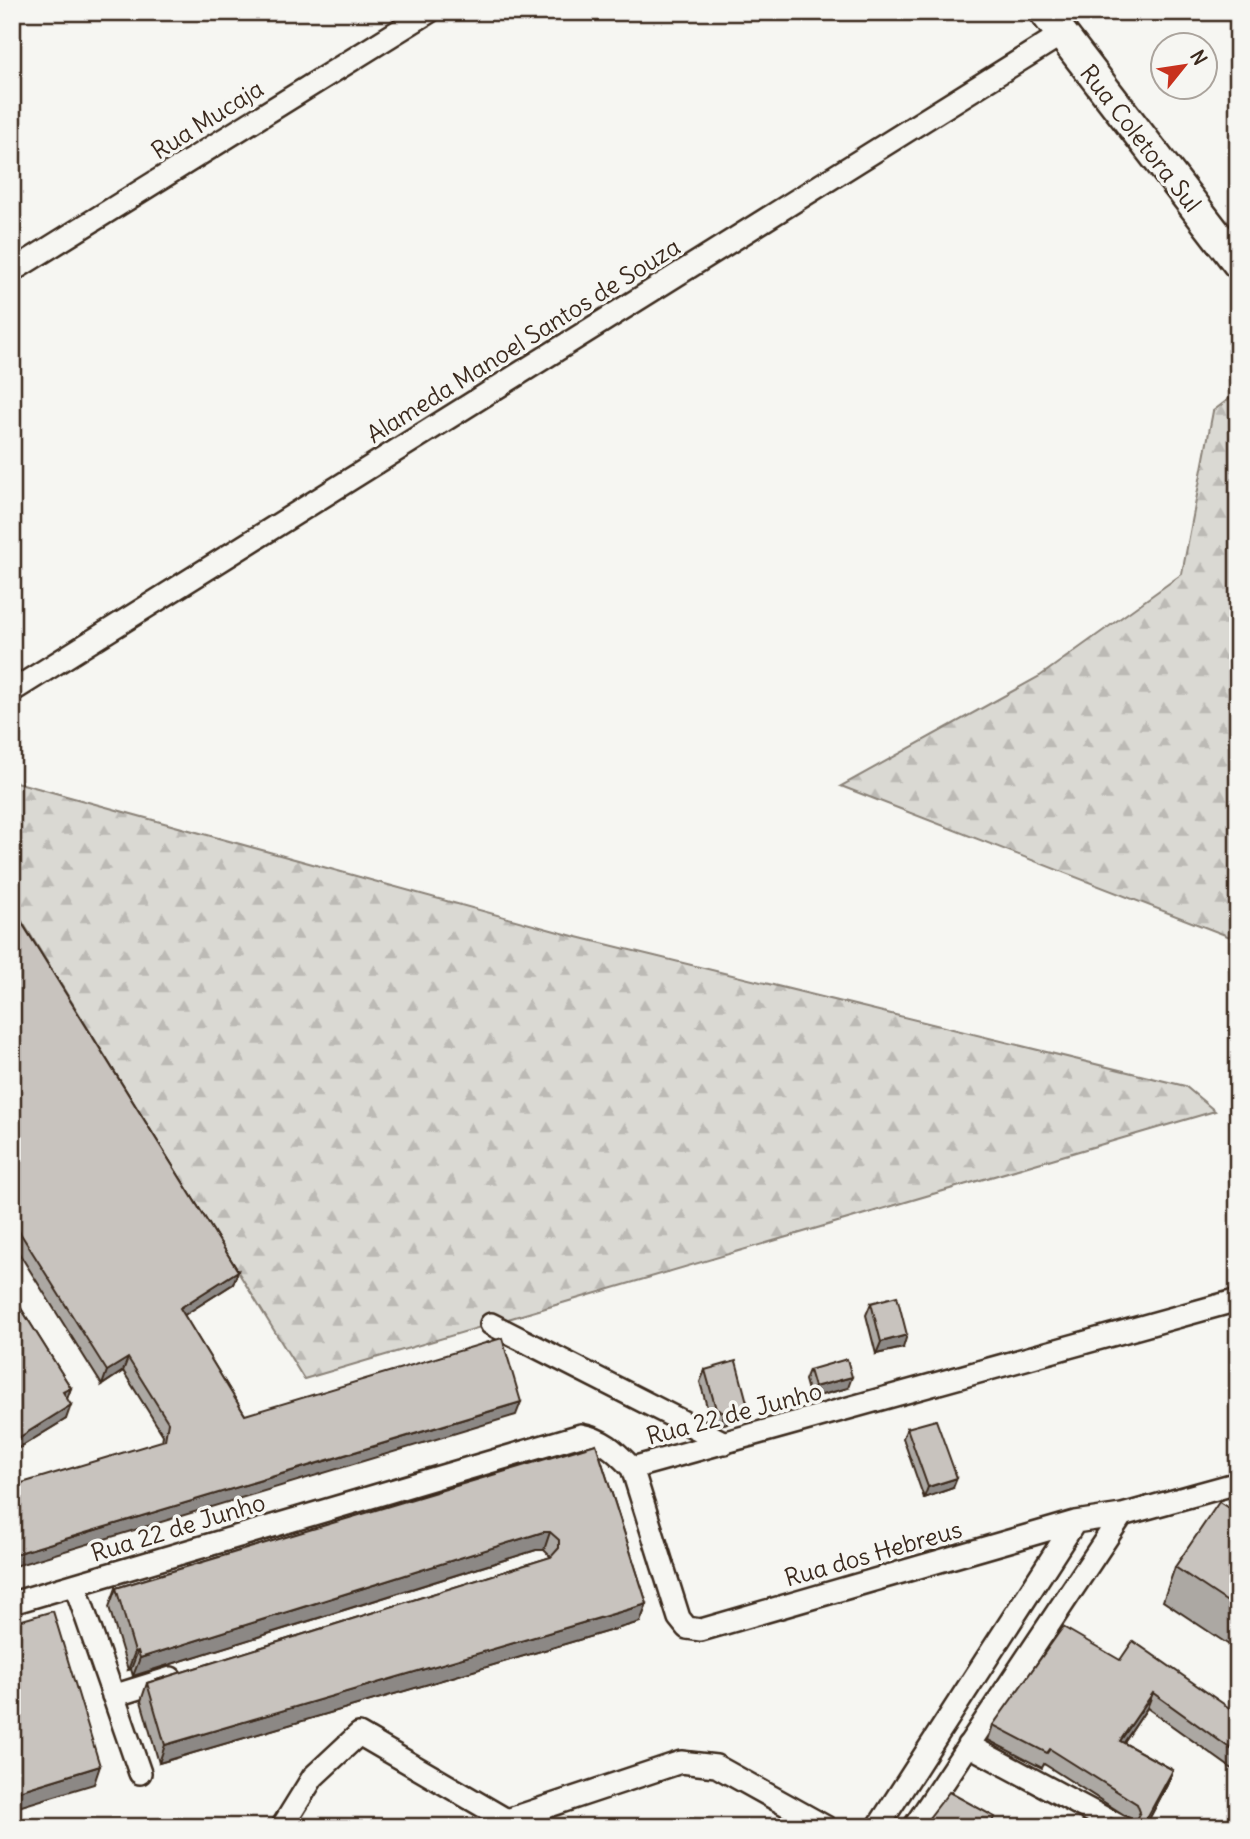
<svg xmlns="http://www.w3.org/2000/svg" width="1250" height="1839" viewBox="0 0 1250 1839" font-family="Delius,sans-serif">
<defs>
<pattern id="forest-firs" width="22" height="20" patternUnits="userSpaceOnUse" patternTransform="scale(1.75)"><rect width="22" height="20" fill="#dad9d3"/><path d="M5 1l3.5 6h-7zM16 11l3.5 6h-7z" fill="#bcbab5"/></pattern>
</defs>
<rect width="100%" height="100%" fill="#f6f6f2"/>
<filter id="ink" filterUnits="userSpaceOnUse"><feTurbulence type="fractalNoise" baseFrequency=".0143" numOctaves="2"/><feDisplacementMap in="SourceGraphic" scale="14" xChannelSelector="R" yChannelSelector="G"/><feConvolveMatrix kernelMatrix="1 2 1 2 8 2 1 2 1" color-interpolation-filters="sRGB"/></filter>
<g filter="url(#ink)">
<path fill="url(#forest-firs)" stroke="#8a8278" stroke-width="2" d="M1238 392V940L841 786 1040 676 1182 574 1213 411Z
M12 781 573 936 1185 1086 1215 1111 304 1379 12 905Z"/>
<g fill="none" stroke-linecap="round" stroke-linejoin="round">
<defs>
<path id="street" d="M12 271 429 12
M12 691 1062 34
M491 1324 725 1443
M632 1468 679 1618 687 1628 701 1630 1075 1522 1122 1515 1238 1483
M75 1585 140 1773
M12 1603 581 1435C604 1439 616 1452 632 1468L1238 1300
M113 1696 171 1678
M968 1745 1121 1827
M507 1820 681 1762 716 1766 826 1827
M282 1827 313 1777 359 1734 517 1826
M878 1827 1075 1522
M914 1827 1122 1515"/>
<path id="secondary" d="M1045 12 1238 263"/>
</defs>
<use href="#street" stroke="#3b2a1e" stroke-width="26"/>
<use href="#secondary" stroke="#3b2a1e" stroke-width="35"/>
<use href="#street" stroke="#f6f6f2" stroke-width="21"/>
<use href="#secondary" stroke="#f6f6f2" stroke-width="30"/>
</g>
<path fill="#aca8a3" stroke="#3b2a1e" stroke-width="2" d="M12 907 238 1271 233 1284 184 1315 245 1415H516L162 1441 163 1435 123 1371 102 1385 12 1242Z
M12 1294 71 1388 67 1399 66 1419 12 1452Z
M871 1303 903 1348 876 1354 866 1315Z
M705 1370 744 1419 719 1425 711 1421 700 1382Z
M809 1370 848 1388 810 1398 805 1380Z
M907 1428 953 1488 924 1498 903 1438Z
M596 1444 647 1604 640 1622 159 1763 141 1701 147 1683 551 1557 544 1550H536L133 1676 131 1669 128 1670 109 1607 116 1588Z
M1238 1514V1651L1163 1601 1175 1567Z
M1120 1660 1238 1714V1773L1147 1708 1124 1743 1173 1770 1167 1785 1145 1827 1126 1825 1133 1823 1132 1820 1044 1764 1042 1768 988 1740 993 1725Z"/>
<path fill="#8c8885" stroke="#3b2a1e" stroke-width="2" d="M238 1271 233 1284 175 1321 180 1308Z
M907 1335 903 1348 876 1354 881 1342Z
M128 1358 123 1371 102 1385 107 1371Z
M852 1377 848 1388 810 1398 814 1387Z
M71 1388 66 1401 63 1392Z
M521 1402 516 1415 12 1567V1555Z
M71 1405 66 1419 12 1452V1448L15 1440Z
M748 1406 744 1419 719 1425 724 1413Z
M957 1478 953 1488 924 1498 928 1487Z
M543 1532H550L544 1550H536L133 1676 140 1658Z
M647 1604 640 1622 159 1763 165 1745Z
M138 1651 131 1669 128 1670 135 1652Z
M1153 1693 1147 1708 1115 1756 1120 1741Z
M100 1766 94 1784 12 1809V1793Z
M1173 1770 1167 1785 1145 1827H1142Z"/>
<path fill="#c8c3be" stroke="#3b2a1e" stroke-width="2" d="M12 907 238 1271 180 1308 245 1415 502 1338 521 1402 12 1555V1486L165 1440 168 1422 128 1358 107 1371 12 1220Z
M12 1294 71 1388 63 1392 71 1405 15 1440 12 1435Z
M897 1296 907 1335 881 1342 871 1303Z
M847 1359 852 1377 814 1387 809 1370Z
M736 1361 748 1406 724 1413 716 1409 705 1370Z
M936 1420 957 1478 928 1487 907 1428Z
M596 1444 647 1604 165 1745 147 1683 551 1557 559 1548V1540L550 1532H543L140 1658 138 1651 135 1652 116 1588Z
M1219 1502 1238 1514V1609L1175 1567Z
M53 1611 100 1766 12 1793V1623Z
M1063 1627 1120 1660 1133 1641 1238 1714V1754L1153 1693 1120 1741 1173 1770 1142 1827H1106L1111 1818 1126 1825 1134 1823 1140 1812 1137 1804 1050 1749 1047 1753 993 1725Z
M949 1792 995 1817 988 1827H922Z"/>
</g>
<g text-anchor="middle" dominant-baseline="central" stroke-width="7" stroke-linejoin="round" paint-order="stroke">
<g font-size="24" fill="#3b2a1e" stroke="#f6f6f2">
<text transform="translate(207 119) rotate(-32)">Rua Mucaja</text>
<text transform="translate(1141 138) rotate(52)">Rua Coletora Sul</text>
<text transform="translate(523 340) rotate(-32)">Alameda Manoel Santos de Souza</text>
<text transform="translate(734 1413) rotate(-15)">Rua 22 de Junho</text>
<text transform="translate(178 1527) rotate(-17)">Rua 22 de Junho</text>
<text transform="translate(873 1553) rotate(-16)">Rua dos Hebreus</text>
</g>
</g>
<rect width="1250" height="1839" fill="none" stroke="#f6f6f2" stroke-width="42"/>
<rect x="21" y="21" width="1208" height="1797" fill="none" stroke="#3b2a1e" stroke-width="2.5" filter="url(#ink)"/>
<g transform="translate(1184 66) rotate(60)"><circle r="33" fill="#f6f6f2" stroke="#aba49d" stroke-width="2"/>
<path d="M0-5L12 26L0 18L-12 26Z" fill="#c8321e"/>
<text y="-10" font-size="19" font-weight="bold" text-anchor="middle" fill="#3b2a1e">N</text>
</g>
</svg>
